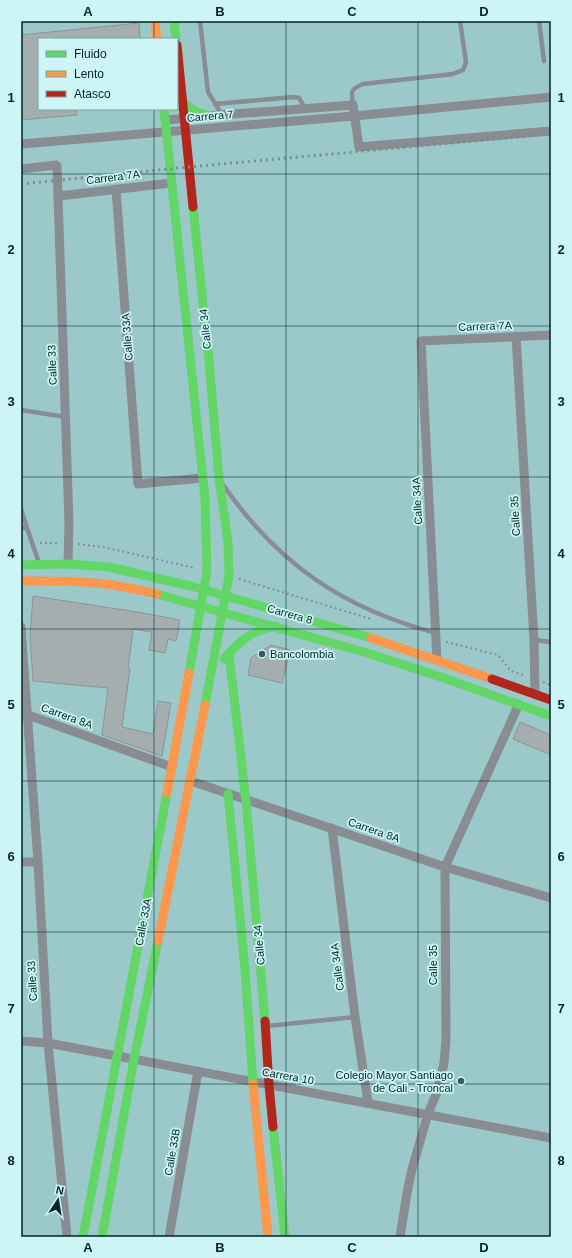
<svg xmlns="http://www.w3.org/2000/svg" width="572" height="1258" viewBox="0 0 572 1258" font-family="Helvetica,sans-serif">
<rect width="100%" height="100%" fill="#9bc9ca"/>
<path fill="#a5aeae" stroke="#8c9495" d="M139 23 140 39H39V109H76L77 115 21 120V35Z
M33 596 137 612 180 620 176 641 168 639 165 653 149 650 152 632 133 629 128 669H130L122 727 153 734 158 701 171 703 162 756 102 735 108 688 33 681 30 636Z
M271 645 290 650 282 683 248 675 251 658Z
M520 722 551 735V755L513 739Z"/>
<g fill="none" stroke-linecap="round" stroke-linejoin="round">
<path stroke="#828e92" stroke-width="2" stroke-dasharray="2 3" stroke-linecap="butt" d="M40 543H60
M78 544 103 547 195 568
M239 579 371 619
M446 642 498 655 511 671 526 676
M543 682 551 685"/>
<path stroke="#898c92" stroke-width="4.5" d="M200 21 208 92 218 108 221 115
M539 21 544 61
M215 104 294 97 299 98 305 108
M353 105C351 92 350 89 363 84L453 74 463 70 466 62 460 21
M21 410 66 417
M224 486C278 564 344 609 436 633
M21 509 27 528
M21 528H27L39 563
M534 640 551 642
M267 1026 355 1017"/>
<path stroke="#898c92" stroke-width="9" d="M206 116 353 105 359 147 551 131
M165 120 189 118
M21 144 354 116 551 97
M21 169 56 165 57 166 69 523 68 564
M116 189 138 484 202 478
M59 196 171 183
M516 336 534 640 535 694
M21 627 38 862 48 1043 67 1237
M437 660 421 341 551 335
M21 715H28L172 767
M191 781 445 867 551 898
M332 828 355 1017 368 1102
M21 862H38
M21 1041 48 1043 551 1138
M169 1237 198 1071
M400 1237 407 1193 412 1169 428 1114 437 1092 441 1076 444 1063 446 1040 445 867 519 704"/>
<path stroke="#63d668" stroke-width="9" d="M174 21 176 39
M183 102 196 112 212 116
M164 109 205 499 207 571 189 673
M193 207 209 361 219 478 228 542 229 576 205 705
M21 565 68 564 109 567 195 587 371 638
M157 594 367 653 441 677 551 716
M229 654 246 801 265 1021
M224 659C240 640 251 631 276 626
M228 794 245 969 253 1084
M273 1127 285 1237
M83 1237 167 793
M102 1237 134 1059 158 941"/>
<path stroke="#ff974d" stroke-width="9" d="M155 21 157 39
M21 581C49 581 77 580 105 584 122 586 139 590 157 594
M371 638 492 679
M167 793 189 673
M158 941 205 705
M253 1084 268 1237"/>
<path stroke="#b3261e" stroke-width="9" d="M177 45 193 207
M492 679 551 700
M265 1021 269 1085 273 1127"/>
<path stroke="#798d8f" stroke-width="3" stroke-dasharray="2 4" stroke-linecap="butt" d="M21 184 189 167 551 134"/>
</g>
<path fill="none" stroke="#002526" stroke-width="1" stroke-opacity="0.55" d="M154 21V39M286 21V1237M418 21V1237M154 109V1237M21 174H551M21 326H551M21 477H551M21 629H551M21 781H551M21 932H551M21 1084H551"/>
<g fill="#365e5f" stroke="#cdf5f5" stroke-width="1.5">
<circle cx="262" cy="654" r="4"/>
<circle cx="461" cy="1081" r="4"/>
</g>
<g text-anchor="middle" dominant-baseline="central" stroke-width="3.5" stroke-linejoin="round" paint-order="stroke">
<g font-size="11" fill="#002526" stroke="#cdf5f5">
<text transform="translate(210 116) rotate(-5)">Carrera 7</text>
<text transform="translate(113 177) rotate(-7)">Carrera 7A</text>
<text transform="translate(485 326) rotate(-2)">Carrera 7A</text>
<text transform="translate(205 329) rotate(-96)">Calle 34</text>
<text transform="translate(127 337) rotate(-94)">Calle 33A</text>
<text transform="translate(52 365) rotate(-92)">Calle 33</text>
<text transform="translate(417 501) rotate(-93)">Calle 34A</text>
<text transform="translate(515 516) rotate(-93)">Calle 35</text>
<text transform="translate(290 614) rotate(16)">Carrera 8</text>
<text transform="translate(67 716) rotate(20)">Carrera 8A</text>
<text transform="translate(374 830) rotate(19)">Carrera 8A</text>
<text transform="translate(143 922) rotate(-79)">Calle 33A</text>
<text transform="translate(259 945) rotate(-95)">Calle 34</text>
<text transform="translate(433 965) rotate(-90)">Calle 35</text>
<text transform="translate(337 967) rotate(-97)">Calle 34A</text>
<text transform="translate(32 981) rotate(-93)">Calle 33</text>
<text transform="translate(288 1076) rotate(10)">Carrera 10</text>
<text transform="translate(172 1152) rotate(-80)">Calle 33B</text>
</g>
<g font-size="11" fill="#002526" stroke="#cdf5f5" text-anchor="start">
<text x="270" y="654">Bancolombia</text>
<text x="453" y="1075" text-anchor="end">Colegio Mayor Santiago<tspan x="453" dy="13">de Cali - Troncal</tspan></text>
</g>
</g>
<rect width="572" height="1258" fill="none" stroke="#cdf5f5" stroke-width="44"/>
<rect x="38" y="38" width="140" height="72" fill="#cdf5f5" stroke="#7ba2a2"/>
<rect x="46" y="51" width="20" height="6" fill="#63d668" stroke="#7ba2a2"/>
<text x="74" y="58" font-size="12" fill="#002526">Fluido</text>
<rect x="46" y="71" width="20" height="6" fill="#ff974d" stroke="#7ba2a2"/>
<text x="74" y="78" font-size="12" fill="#002526">Lento</text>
<rect x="46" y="91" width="20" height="6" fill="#b3261e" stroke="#7ba2a2"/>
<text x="74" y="98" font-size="12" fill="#002526">Atasco</text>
<g transform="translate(58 1200) rotate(12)" stroke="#cdf5f5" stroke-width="3" paint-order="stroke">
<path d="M0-3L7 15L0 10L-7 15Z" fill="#002526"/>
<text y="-6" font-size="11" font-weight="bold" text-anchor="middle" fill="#002526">N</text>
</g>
<rect x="22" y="22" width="528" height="1214" fill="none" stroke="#002526" stroke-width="1.5"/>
<g font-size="13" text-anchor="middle" font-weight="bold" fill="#002526">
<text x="88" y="16">A</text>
<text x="220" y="16">B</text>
<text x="352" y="16">C</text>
<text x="484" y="16">D</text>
<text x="11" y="102">1</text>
<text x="561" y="102">1</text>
<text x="11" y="254">2</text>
<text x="561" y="254">2</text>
<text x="11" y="406">3</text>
<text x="561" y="406">3</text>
<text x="11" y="558">4</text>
<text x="561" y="558">4</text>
<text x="11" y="709">5</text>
<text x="561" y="709">5</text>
<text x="11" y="861">6</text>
<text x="561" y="861">6</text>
<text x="11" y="1013">7</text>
<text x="561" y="1013">7</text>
<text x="11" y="1165">8</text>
<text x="561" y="1165">8</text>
<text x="88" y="1252">A</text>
<text x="220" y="1252">B</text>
<text x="352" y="1252">C</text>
<text x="484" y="1252">D</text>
</g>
</svg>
